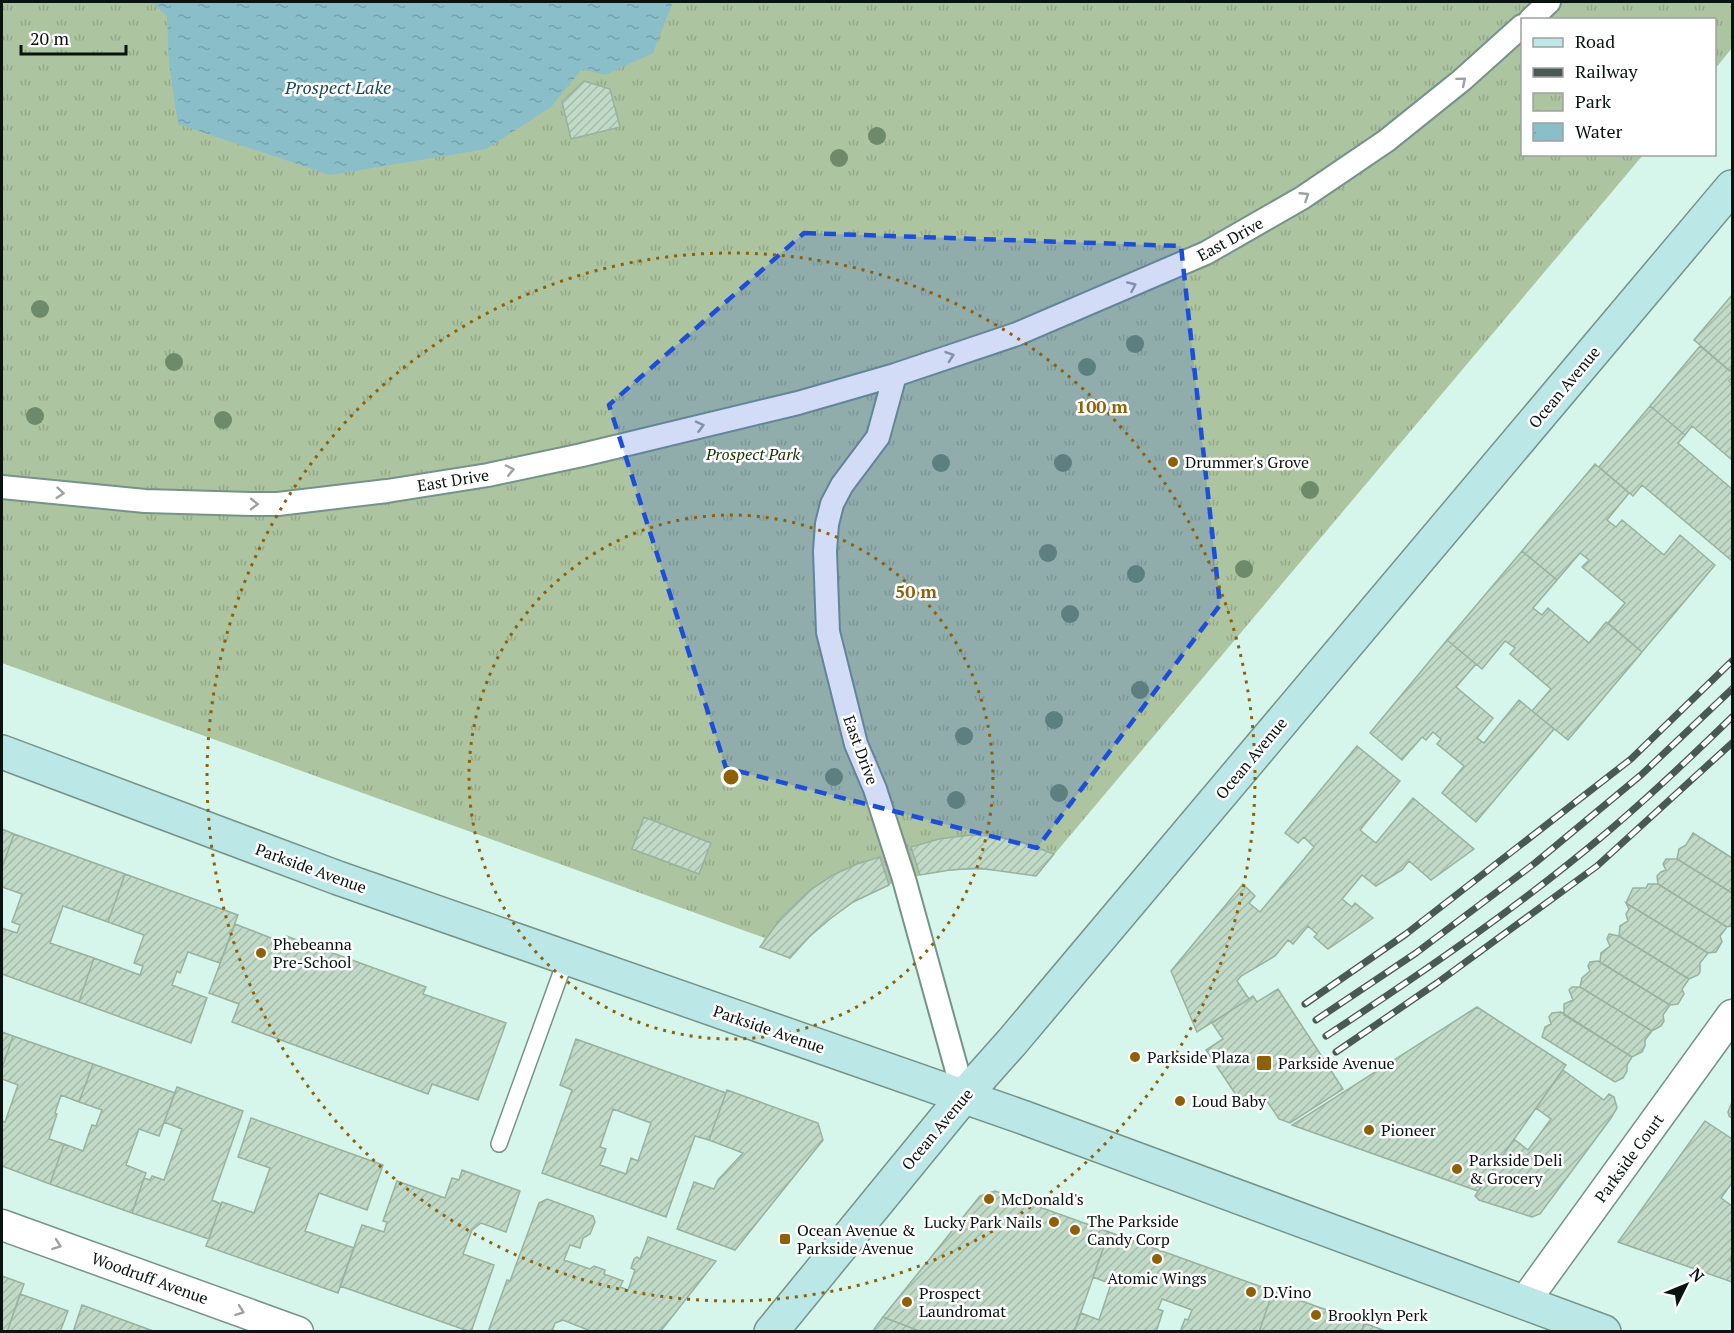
<svg xmlns="http://www.w3.org/2000/svg" width="1734" height="1333" viewBox="0 0 1734 1333" font-family="'PT Serif',serif">
<defs>
<pattern id="park-tufts" width="24" height="20" patternUnits="userSpaceOnUse" patternTransform="scale(1.5)"><rect width="24" height="20" fill="#adc4a0"/><path d="M3 7l-1-3M5 7V3M7 7l1-3M15 17l-1-3M17 17v-4M19 17l1-3" fill="none" stroke="#94a889"/></pattern>
<pattern id="water-ripples" width="26" height="14" patternUnits="userSpaceOnUse" patternTransform="scale(1.5)"><rect width="26" height="14" fill="#8abec8"/><path d="M2 4q2-2 4 0t4 0M15 11q2-2 4 0t4 0" fill="none" stroke="#76a2ab"/></pattern>
<pattern id="building-hatch" width="6" height="6" patternUnits="userSpaceOnUse" patternTransform="scale(1.5)"><rect width="6" height="6" fill="#c1dac7"/><path d="M-1 1l2-2M0 6l6-6M5 7l2-2" fill="none" stroke="#a4baaa"/></pattern>
</defs>
<rect width="100%" height="100%" fill="#d6f6eb"/>
<path fill="url(#park-tufts)" d="M2 2H1732V48L1715 69 1714 20H1522V154L1643 155 1036 876C934 857 859 880 790 958L760 947 765 938 2 663Z"/>
<path fill="url(#water-ripples)" d="M151 2H673L653 53 605 75 582 69 551 107 486 149 330 175 178 124 169 63 167 16Z"/>
<path fill="url(#building-hatch)" stroke="#99b19f" stroke-width="1.5" fill-rule="evenodd" d="M584 81 610 89 620 127 571 139 562 102Z
M1732 295V367L1730 371 1694 340Z
M1700 346 1732 373V377L1729 381 1732 384V460L1692 426 1685 435 1650 406Z
M1650 406 1685 435 1678 443 1732 489V561L1642 485 1633 496 1599 467Z
M1595 464 1629 493 1607 520 1616 527 1622 520 1664 555 1680 535 1715 565 1642 652 1608 623 1625 603 1582 567 1589 560 1580 553 1557 580 1522 551Z
M1522 551 1557 580 1533 608 1542 615 1548 608 1589 643 1606 622 1642 652 1568 740 1532 711 1551 689 1510 654 1515 648 1505 641 1482 669 1447 640Z
M1447 640 1476 664 1456 687 1493 718 1477 738 1484 743 1519 700 1554 729 1476 822 1442 793 1464 766 1437 744 1441 739 1433 732 1426 740 1422 737 1402 760 1370 733Z
M1357 746 1400 781 1360 830 1376 843 1413 798 1474 849 1431 880 1409 861 1402 870 1376 886 1362 875 1342 899 1352 907 1355 903 1373 918 1328 949 1314 937 1317 934 1308 926 1293 944 1288 940 1275 956 1241 976 1237 981 1249 999 1197 1032 1171 971 1243 884 1255 896 1249 903 1260 912 1314 847 1304 837 1298 843 1285 833Z
M644 817 711 843 699 874 632 849Z
M2 829 14 834 2 868Z
M1693 833 1732 858V893L1677 859 1679 849 1686 845Z
M14 834 125 874 108 922 63 906 50 943 94 958 79 1002 2 974V928L17 933 20 925 12 922 22 894 2 887V868Z
M970 835 994 836 1019 841 1054 854 1036 876 979 868 950 870 920 875 911 847 939 839Z
M880 857 889 885 853 902 830 919 809 937 790 958 760 947 781 918 810 890 833 875 857 864Z
M1666 859H1677L1732 893V926L1727 927 1658 884 1657 876 1661 872 1666 870 1663 864Z
M125 874 238 915 220 963 188 952 180 973 177 971 172 985 207 998 191 1043 79 1002 94 958 140 975 143 966 134 963 144 935 108 922Z
M1648 884H1658L1727 927 1720 936 1722 942 1716 952 1708 953 1626 903 1633 888H1646Z
M1626 903 1708 953 1700 963V972L1698 975 1689 979 1619 936 1620 926 1628 921 1626 914 1629 909Z
M235 924 284 943 286 936 426 987 423 994 506 1023 478 1100 432 1084 428 1094 232 1022 239 1004 209 993Z
M1609 934 1619 936 1689 979 1682 989 1684 994 1678 1004 1670 1005 1600 962 1601 953 1610 946 1607 939Z
M1598 961 1670 1005 1663 1015 1664 1021 1661 1026 1652 1031 1580 987 1582 978 1590 971 1588 966 1590 962Z
M1572 987H1580L1652 1031 1645 1040V1046L1642 1052 1632 1057 1564 1015V1004L1573 1000 1569 990Z
M1278 989 1343 1089 1290 1123 1279 1119 1263 1095 1244 1107 1206 1050 1223 1039 1212 1023 1253 996 1257 1002Z
M1477 1007 1566 1065 1478 1191 1292 1125Z
M1561 1012 1632 1057 1627 1065V1071L1623 1078 1615 1082 1542 1037 1545 1027 1551 1024 1549 1017 1552 1013Z
M2 1032 13 1036 2 1068Z
M13 1036 93 1064 79 1102 61 1095 55 1113 57 1114 49 1139 64 1144 50 1184 2 1166V1121L5 1122 18 1085 2 1079V1068Z
M576 1039 726 1093 709 1140 695 1136 666 1217 542 1173 572 1090 560 1085ZM613 1109 651 1123 638 1161 631 1158 626 1174 600 1165 606 1149 600 1147Z
M93 1064 175 1093 159 1136 139 1129 126 1165 146 1173 132 1213 50 1184 64 1144 83 1151 92 1125 96 1126 102 1110 79 1102Z
M1563 1070 1604 1100 1609 1094 1614 1097 1617 1108 1611 1118 1540 1214 1532 1217 1479 1200 1475 1196 1514 1139 1528 1150 1551 1119 1536 1108Z
M177 1087 243 1111 212 1200 221 1204 209 1239 132 1213 144 1178 150 1180 152 1176 164 1180 182 1129 164 1122Z
M727 1090 818 1123 823 1140 735 1250 677 1229 694 1182 714 1189 718 1180 743 1153 709 1140Z
M1732 1102V1118L1729 1116 1728 1112Z
M251 1118 383 1165 367 1210 319 1193 305 1231 354 1248 338 1293 206 1246 222 1202 254 1213 270 1168 238 1157Z
M1705 1121 1732 1139V1183L1721 1198 1732 1206V1253L1730 1261 1732 1262V1282L1618 1242Z
M462 1170 520 1191 506 1232 481 1223 472 1230 463 1254 494 1265 471 1332 340 1286 362 1225 384 1232 387 1222 383 1221 397 1181 445 1198 452 1178 459 1180Z
M995 1191 1109 1232 1074 1332H922L883 1317 980 1196Z
M547 1199 593 1216 595 1222 590 1234 583 1238 580 1248 570 1245 564 1260 590 1269 594 1266 605 1270 604 1274 623 1281 620 1287 628 1290 635 1270 631 1268 634 1259 637 1257 640 1259 648 1237 716 1261 660 1332H593L563 1320 555 1323 552 1332H488L507 1280 510 1281 539 1203Z
M1109 1232 1273 1291 1259 1332H1180L1185 1319 1188 1320 1192 1310 1162 1299 1158 1309 1163 1311 1156 1332H1074L1081 1313 1099 1320 1111 1284 1093 1277Z
M2 1276 24 1284 7 1332H2Z
M1273 1291 1364 1323 1362 1332H1259Z
M20 1294 68 1311 60 1332H7Z
M82 1305 156 1332H73Z
M883 1317 922 1332H872Z
M1364 1323 1388 1332H1362Z"/>
<g fill="none" stroke-linecap="round" stroke-linejoin="round">
<defs>
<path id="service" d="M499 1144 566 959"/>
<path id="pedestrian" d="M1530 20 1549 2
M895 375 878 437 842 485 832 504 827 524 825 551 828 632 856 744 875 789 904 879 964 1096
M2 487 145 501 251 504H278L387 491 488 475 582 455 798 403 895 375 1017 334 1206 253 1302 198 1386 141 1462 80 1522 26"/>
<path id="minor" d="M2 1225 298 1332
M1525 1301 1732 1015"/>
<path id="secondary" d="M2 752 338 878 1025 1118 1604 1332
M771 1332 964 1096 1012 1042 1732 187"/>
</defs>
<use href="#service" stroke="#759389" stroke-width="18"/>
<use href="#pedestrian" stroke="#759389" stroke-width="26"/>
<use href="#minor" stroke="#759389" stroke-width="33"/>
<use href="#secondary" stroke="#759389" stroke-width="36"/>
<use href="#service" stroke="#fff" stroke-width="15"/>
<use href="#pedestrian" stroke="#fff" stroke-width="22"/>
<use href="#minor" stroke="#fff" stroke-width="30"/>
<use href="#secondary" stroke="#bbe7e6" stroke-width="33"/>
<defs>
<path id="rail" d="M1305 1004 1406 934 1631 759 1732 661
M1316 1020 1416 953 1535 863 1641 775 1732 689
M1326 1036C1422 973 1517 908 1605 834 1649 797 1691 757 1732 717
M1336 1052 1437 983 1597 866 1732 743"/>
</defs>
<use href="#rail" stroke="#495a55" stroke-width="7"/>
<use href="#rail" stroke="#fff" stroke-width="4.5" stroke-dasharray="14" stroke-linecap="butt"/>
</g>
<g fill="#6d8b6a">
<circle cx="877" cy="136" r="9"/>
<circle cx="839" cy="158" r="9"/>
<circle cx="40" cy="309" r="9"/>
<circle cx="1135" cy="344" r="9"/>
<circle cx="174" cy="362" r="9"/>
<circle cx="1087" cy="367" r="9"/>
<circle cx="35" cy="416" r="9"/>
<circle cx="223" cy="420" r="9"/>
<circle cx="941" cy="463" r="9"/>
<circle cx="1063" cy="463" r="9"/>
<circle cx="1310" cy="490" r="9"/>
<circle cx="1048" cy="553" r="9"/>
<circle cx="1244" cy="569" r="9"/>
<circle cx="1136" cy="574" r="9"/>
<circle cx="1070" cy="614" r="9"/>
<circle cx="1140" cy="690" r="9"/>
<circle cx="1054" cy="720" r="9"/>
<circle cx="964" cy="736" r="9"/>
<circle cx="834" cy="777" r="9"/>
<circle cx="1059" cy="793" r="9"/>
<circle cx="956" cy="800" r="9"/>
</g>
<defs><path id="oneway-chevron" d="M-2-3.5L2.5 0L-2 3.5" fill="none" stroke-width="1.6" stroke-linecap="round" stroke-linejoin="round" transform="scale(1.5)"/></defs>
<g stroke="#9da1a0">
<use href="#oneway-chevron" transform="translate(1462 81) rotate(-40)"/>
<use href="#oneway-chevron" transform="translate(1305 196) rotate(-33)"/>
<use href="#oneway-chevron" transform="translate(1132 286) rotate(-24)"/>
<use href="#oneway-chevron" transform="translate(950 356) rotate(-19)"/>
<use href="#oneway-chevron" transform="translate(700 426) rotate(-14)"/>
<use href="#oneway-chevron" transform="translate(510 470) rotate(-12)"/>
<use href="#oneway-chevron" transform="translate(60 493) rotate(5)"/>
<use href="#oneway-chevron" transform="translate(254 504) rotate(1)"/>
<use href="#oneway-chevron" transform="translate(57 1245) rotate(20)"/>
<use href="#oneway-chevron" transform="translate(240 1311) rotate(20)"/>
</g>
<path fill="#1d4ed8" fill-opacity="0.2" stroke="#1d4ed8" stroke-width="4.5" stroke-dasharray="12 8" stroke-linejoin="round" d="M804 233 1181 246 1220 605 1037 848 726 768 609 405Z"/>
<g fill="none" stroke="#8e6008" stroke-width="3" stroke-dasharray="3 6">
<circle cx="731" cy="777" r="262"/>
<circle cx="731" cy="777" r="524"/>
</g>
<g fill="#8e6008" stroke="#fff" stroke-width="2">
<circle cx="1173" cy="462" r="6"/>
<circle cx="261" cy="953" r="6"/>
<circle cx="1135" cy="1057" r="6"/>
<rect x="1256" y="1055" width="16" height="16" rx="3"/>
<circle cx="1180" cy="1101" r="6"/>
<circle cx="1369" cy="1130" r="6"/>
<circle cx="1457" cy="1169" r="6"/>
<circle cx="989" cy="1199" r="6"/>
<circle cx="1054" cy="1222" r="6"/>
<circle cx="1075" cy="1230" r="6"/>
<rect x="779" y="1233" width="12" height="12" rx="3"/>
<circle cx="1157" cy="1259" r="6"/>
<circle cx="1251" cy="1292" r="6"/>
<circle cx="907" cy="1302" r="6"/>
<circle cx="1316" cy="1315" r="6"/>
</g>
<g text-anchor="middle" dominant-baseline="central" stroke-width="5" stroke-linejoin="round" paint-order="stroke">
<g font-size="16" fill="#091411" stroke="#fff">
<text transform="translate(1230 239) rotate(-29)">East Drive</text>
<text transform="translate(1564 387) rotate(-50)">Ocean Avenue</text>
<text transform="translate(453 480) rotate(-9)">East Drive</text>
<text transform="translate(861 750) rotate(70)">East Drive</text>
<text transform="translate(1251 758) rotate(-50)">Ocean Avenue</text>
<text transform="translate(311 868) rotate(20)">Parkside Avenue</text>
<text transform="translate(769 1029) rotate(19)">Parkside Avenue</text>
<text transform="translate(937 1129) rotate(-50)">Ocean Avenue</text>
<text transform="translate(1629 1158) rotate(-54)">Parkside Court</text>
<text transform="translate(150 1278) rotate(20)">Woodruff Avenue</text>
</g>
<g font-size="16" font-style="italic" fill="#173300" stroke="#fff">
<text x="753" y="454">Prospect Park</text>
</g>
<g font-size="16" fill="#091411" stroke="#fff" text-anchor="start">
<text x="1185" y="462">Drummer's Grove</text>
<text x="273" y="944">Phebeanna<tspan x="273" dy="18">Pre-School</tspan></text>
<text x="1147" y="1057">Parkside Plaza</text>
<text x="1278" y="1063">Parkside Avenue</text>
<text x="1192" y="1101">Loud Baby</text>
<text x="1381" y="1130">Pioneer</text>
<text x="1469" y="1160">Parkside Deli<tspan x="1469" dy="18">&amp; Grocery</tspan></text>
<text x="1001" y="1199">McDonald's</text>
<text x="1087" y="1221">The Parkside<tspan x="1087" dy="18">Candy Corp</tspan></text>
<text x="1042" y="1222" text-anchor="end">Lucky Park Nails</text>
<text x="797" y="1230">Ocean Avenue &amp;<tspan x="797" dy="18">Parkside Avenue</tspan></text>
<text x="1157" y="1278" text-anchor="middle">Atomic Wings</text>
<text x="1263" y="1292">D.Vino</text>
<text x="919" y="1293">Prospect<tspan x="919" dy="18">Laundromat</tspan></text>
<text x="1328" y="1315">Brooklyn Perk</text>
</g>
<g font-size="18" font-style="italic" fill="#1d4b54" stroke="#fff">
<text x="338" y="87">Prospect Lake</text>
</g>
</g>
<circle cx="731" cy="777" r="9" fill="#8e6008" stroke="#fff" stroke-width="3"/>
<g font-size="18" text-anchor="middle" font-weight="bold" fill="#8e6008" stroke="#fff" stroke-width="5" stroke-linejoin="round" paint-order="stroke">
<text x="1102" y="413">100 m</text>
<text x="916" y="598">50 m</text>
</g>
<rect width="1734" height="1333" fill="none" stroke="#091411" stroke-width="6"/>
<rect x="1521" y="18" width="195" height="138" fill="#ffffff" stroke="#9da1a0" stroke-width="1.5"/>
<rect x="1533" y="38" width="30" height="9" fill="#bbe7e6" stroke="#9da1a0" stroke-width="1.5"/>
<text x="1575" y="48" font-size="18" fill="#091411">Road</text>
<rect x="1533" y="68" width="30" height="9" fill="#495a55" stroke="#9da1a0" stroke-width="1.5"/>
<text x="1575" y="78" font-size="18" fill="#091411">Railway</text>
<rect x="1533" y="93" width="30" height="18" fill="url(#park-tufts)" stroke="#9da1a0" stroke-width="1.5"/>
<text x="1575" y="108" font-size="18" fill="#091411">Park</text>
<rect x="1533" y="123" width="30" height="18" fill="url(#water-ripples)" stroke="#9da1a0" stroke-width="1.5"/>
<text x="1575" y="138" font-size="18" fill="#091411">Water</text>
<g transform="translate(1686 1285) rotate(47)" stroke="#ffffff" stroke-width="4.5" paint-order="stroke">
<path d="M0-4.5L10 22L0 15L-10 22Z" fill="#091411"/>
<text y="-9" font-size="16" font-weight="bold" text-anchor="middle" fill="#091411">N</text>
</g>
<path d="M21 45v9h105v-9" fill="none" stroke="#091411" stroke-width="3"/>
<text x="30" y="45" font-size="18" fill="#091411" stroke="#ffffff" stroke-width="4.5" paint-order="stroke">20 m</text>
</svg>
